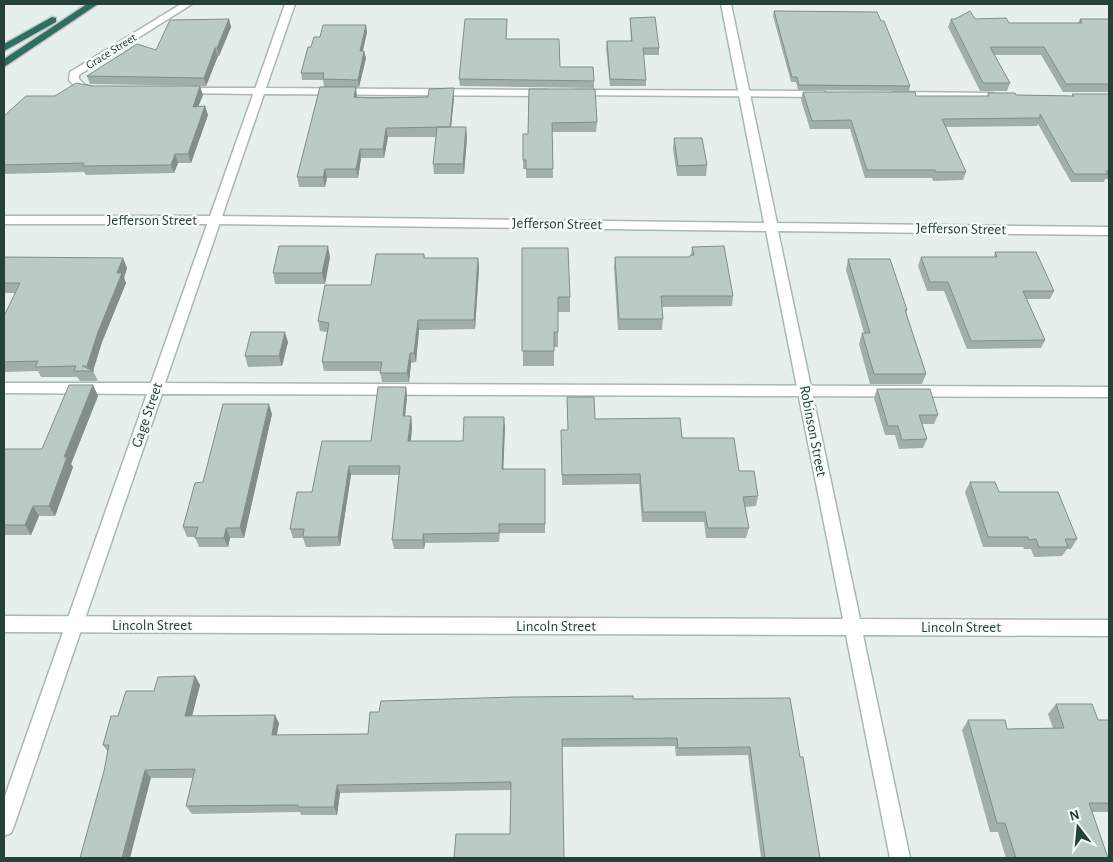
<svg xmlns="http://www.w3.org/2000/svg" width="1113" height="862" viewBox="0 0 1113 862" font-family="'Alegreya Sans',sans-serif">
<rect width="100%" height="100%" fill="#e6efeb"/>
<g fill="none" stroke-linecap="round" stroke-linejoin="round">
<defs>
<path id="service" d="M285 4H295L266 88 548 90 553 93 548 96 264 94 165 383 1109 387V397L162 394 14 826 11 833 4 836V799L147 394 4 393V383H151Z
M576 90 823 91 828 94 823 97 572 95 571 93 572 91Z
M896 92 993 93 998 96 993 99 892 97 891 95 892 93Z"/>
<path id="minor" d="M181 4H192L79 75V79L85 85 97 88 98 90 97 92C85 94 76 89 69 80L70 72Z
M721 4H731L777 223 1109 227V235L778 231 860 619 1109 620V636L863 635 910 858H890L846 635 4 632V616L843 619 766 231 215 224H4V216H215L764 223Z
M181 88H259L264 91 259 94 177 93 176 91Z"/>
<path id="motorway" d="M87 4H98L4 67V59Z
M52 17 56 18V22L4 51V44Z"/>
</defs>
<use href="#service" stroke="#a8b8b2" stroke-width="3"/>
<use href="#minor" stroke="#a8b8b2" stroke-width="3"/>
<use href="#motorway" stroke="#c2cac8" stroke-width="3"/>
<use href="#service" fill="#fff" fill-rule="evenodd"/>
<use href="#minor" fill="#fff" fill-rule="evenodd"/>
<use href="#motorway" fill="#2f6f62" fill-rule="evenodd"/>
</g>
<path fill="#a1aea9" d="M774 11 910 86 909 91 798 90 796 82H791L773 16Z
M630 18 659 48V55H643L646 80V86H610L606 48 607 41H631L630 24Z
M229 19 231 27 219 56H218L206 86 90 84 87 76 156 50Z
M951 19H975L1009 23H1078L1080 19H1109V93V92H1063L1041 55H994L1010 83 1007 91H980L948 27Z
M507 26 506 39 560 67 594 81V88L460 86 459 79Z
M367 32 363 51 366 58 359 87H324L323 80H302L301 73 311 47 320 37Z
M92 86 203 95 198 106H205L208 115 191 163H178L174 173 86 175 84 172 4 174V116Z
M529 89 597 122 596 132H552L553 178H526V169H523V134H528Z
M803 92 916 96H987L988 93 1016 95 1072 96V94H1109V179H1105L1104 182H1071L1038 124 1037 126 946 127 966 172 963 180 933 181 932 178H865L850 129H810L801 100Z
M357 97 454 98 451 127 467 137 464 174H434L433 164 436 137H388L384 158H361L358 178H327L325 187H299L297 177Z
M674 138 707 165 706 176H677L673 149Z
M692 247 733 296 732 306 662 307 663 319 662 330H618L614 268 615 257H690V255H691Z
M522 248 570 297V312H558V347H554V366H523Z
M995 252 1054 291 1050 299H1027L1045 340 1041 348 967 349 944 291H927L918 266 921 257H994Z
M424 254 425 258H478L479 268 475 329 419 330 416 362 411 363 409 382H382L380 371H324L322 362 327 332 320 331 318 321 371 285Z
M4 257 123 258 127 268 124 278 126 283 102 342 93 371 98 381H80L77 377H41L38 371 4 372V316L15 293H4Z
M330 257 325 284H275L273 273Z
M848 259 907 310 906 314 926 374 922 384H870L859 344 862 333H864L846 270Z
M288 342 282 366 248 367 245 356Z
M93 385 98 396 71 464 73 467 55 516H39L31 535H4V449H42Z
M406 387 407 397 405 416H411L412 426 411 441H463L505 426 503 469H545V533H500L499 542 425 543 424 549H394L392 540 399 475H351L340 546 306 547 303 538H293L290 529 312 492 371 441Z
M877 389 938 415 934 424H922L927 439 923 448 899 449 895 435H885L874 398Z
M567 397 595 419 682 438 739 471 758 496 756 506 745 507 749 528 746 538H706L704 522H642L639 484 562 485 561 440 568 430Z
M272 414 244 538H230L228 547H199L195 537H187L183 527 203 482Z
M970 482 999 492 1077 539 1071 549H1067L1062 556 1034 557 1031 549H1024L1023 547H983L965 492Z
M195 676 200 685 192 716 279 723 277 735 368 734 379 712 633 699 800 757 820 858H761L748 755 676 756 675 746 562 747 510 834 511 790 340 793 337 815H301L300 812 192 814 186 806 193 778H151L108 752 103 745 118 716 154 691Z
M1056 704 1098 720H1109V812H1092L1108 858H1006L998 832H990L962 730 968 720 1007 729 1053 728 1048 714Z"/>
<path fill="#838d89" d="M229 19 231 27 219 56 217 48Z
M366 25 367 32 361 58 360 51Z
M215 48 218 56 206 86 204 78Z
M364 51 366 58 359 87 358 80Z
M200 86 203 95 195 115 193 107Z
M356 87 357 97 355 106 354 97Z
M454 88V98L450 137V128Z
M205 106 208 115 191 163 188 154Z
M466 127 467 137 464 174 463 164Z
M386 128 388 137 384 158 383 149Z
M360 149 361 158 358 178 356 169Z
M175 154 178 163 174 173 171 165Z
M325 169 327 178 325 187 323 177Z
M328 246 330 257 325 284 322 273Z
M123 258 127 268 124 278 126 283 102 342 93 371H89L87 366 117 273Z
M478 258 479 268 475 329 474 320Z
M418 320 419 330 416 362 414 353Z
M285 332 288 342 282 366 279 356Z
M410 353 411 363 409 382 407 373Z
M93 385 98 396 71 464 73 467 55 516 49 506 64 457Z
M406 387 407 397 404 426 403 416Z
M269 404 272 414 244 538 240 528Z
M411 416 412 426 410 450 408 441Z
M504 417 505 426 503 478 502 469Z
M349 466 351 475 340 546 338 537Z
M33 506 39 516 31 535 25 525Z
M226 528 230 538 228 547 224 538Z
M423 534 425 543 424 549 423 540Z
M195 676 200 685 190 724 185 716Z
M275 715 279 723 275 743 272 735Z
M145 770 151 778 130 858H122Z
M337 785 340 793 337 815 334 807Z"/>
<path fill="#bbcac4" stroke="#838d89" d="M774 11 877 12 881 21H884L910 86 799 85 797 77H792Z
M970 11 975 19 1006 18 1009 23H1082L1080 19H1109V84H1066L1044 47H990L1010 83H983L951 19H955Z
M655 17 659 48H643L646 80 610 79 607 41H632L630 18Z
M229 19 217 48H215L204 78 87 76 137 44 156 50 170 20Z
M465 19H507L506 39H559L560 67H593L594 81 459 79Z
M323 25H366L360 51H364L358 80 323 79 324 73H301L308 47H311L314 37H320Z
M76 83 92 86H200L193 107 205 106 188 154H175L171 165 82 166 84 163 4 165V116L26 96H55Z
M320 87H356L354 97 374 98 428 97 429 89 454 88 450 127 386 128 383 149H360L356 169H325L323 177H297Z
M529 89H595L597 122 552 123 553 169H526V160H523V134H528Z
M803 92H915L916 96H989L988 93H1015L1016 95 1074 96 1072 94H1109V171H1106L1108 174H1074L1040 114V118L942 119 966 172H936L935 170H867L851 120 812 121Z
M437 127H466L463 164H433Z
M674 138H702L707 165 678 166Z
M279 246H328L322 273H273Z
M724 246 733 296H661L663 319H619L615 257H690V255H694L692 247Z
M522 248H568L570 297H558V332H554V351H522Z
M995 252H1036L1054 291H1023L1045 340 971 341 948 282H930L921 257H997Z
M376 254H424V258H478L474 320H418L414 353H410L407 373H380L382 362H322L329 323 318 321 325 285H371Z
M4 257 123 258 117 273H122L98 332 87 366H82L94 371H74L76 366 35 367 38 361 4 362V316L20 283H4Z
M848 259H890L907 310H905L926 374H874L862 333H870Z
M251 332H285L279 356H245Z
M69 385H93L64 457H67L49 506H33L25 525H4V449H42Z
M378 387H406L403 416H411L408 441H463L464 417H504L502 469H545V524H499V533L423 534V540H392L400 466H349L338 537H303L304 529H290L297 492H312L322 441H371Z
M877 389H930L938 415H919L927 439 902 440 898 426H888Z
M567 397H594L595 419 680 418 682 438H734L739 471H754L758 496 743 497 749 528H708L705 512H643L640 474 562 475 561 430H568Z
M223 404H269L240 528H226L224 538H195L198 527H183L195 483 203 482Z
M970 482H995L999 492H1058L1077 539H1065L1068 547H1039L1036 539 1029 540 1028 537H988Z
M195 676 185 716 275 715 272 735 368 734 370 712H379L381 701 515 697 633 696V699L790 698 800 757H803L820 858H765L750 747 678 748 677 738 562 739 564 858H454L456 834H510L511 782 337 785 334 807H298V805L186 806 195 769 145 770 122 858H80L104 771 109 745H103L111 716H118L126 691H154L158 677Z
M1056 704H1092L1098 720H1109V803H1089L1108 858H1016L1005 823H997L968 720H1005L1007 729 1064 728Z"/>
<g text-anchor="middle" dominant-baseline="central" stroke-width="5" stroke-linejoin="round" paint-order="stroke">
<g font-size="12" fill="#24423a" stroke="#f7fbf9">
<text transform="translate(111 51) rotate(-32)">Grace Street</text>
</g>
<g font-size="15" fill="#24423a" stroke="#f7fbf9">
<text x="152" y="220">Jefferson Street</text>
<text transform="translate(557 224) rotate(1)">Jefferson Street</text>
<text transform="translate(961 229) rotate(1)">Jefferson Street</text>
<text transform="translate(147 415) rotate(-71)">Gage Street</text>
<text transform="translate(813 431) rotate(79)">Robinson Street</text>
<text x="152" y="625">Lincoln Street</text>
<text x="556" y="626">Lincoln Street</text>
<text x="961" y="627">Lincoln Street</text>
</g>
</g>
<rect width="1113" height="862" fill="none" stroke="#24423a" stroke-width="10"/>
<g transform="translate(1078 827) rotate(344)" stroke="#f7fbf9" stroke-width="4" paint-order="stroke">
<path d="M0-4L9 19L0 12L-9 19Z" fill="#24423a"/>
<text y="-8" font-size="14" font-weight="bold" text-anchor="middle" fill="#24423a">N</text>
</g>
</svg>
